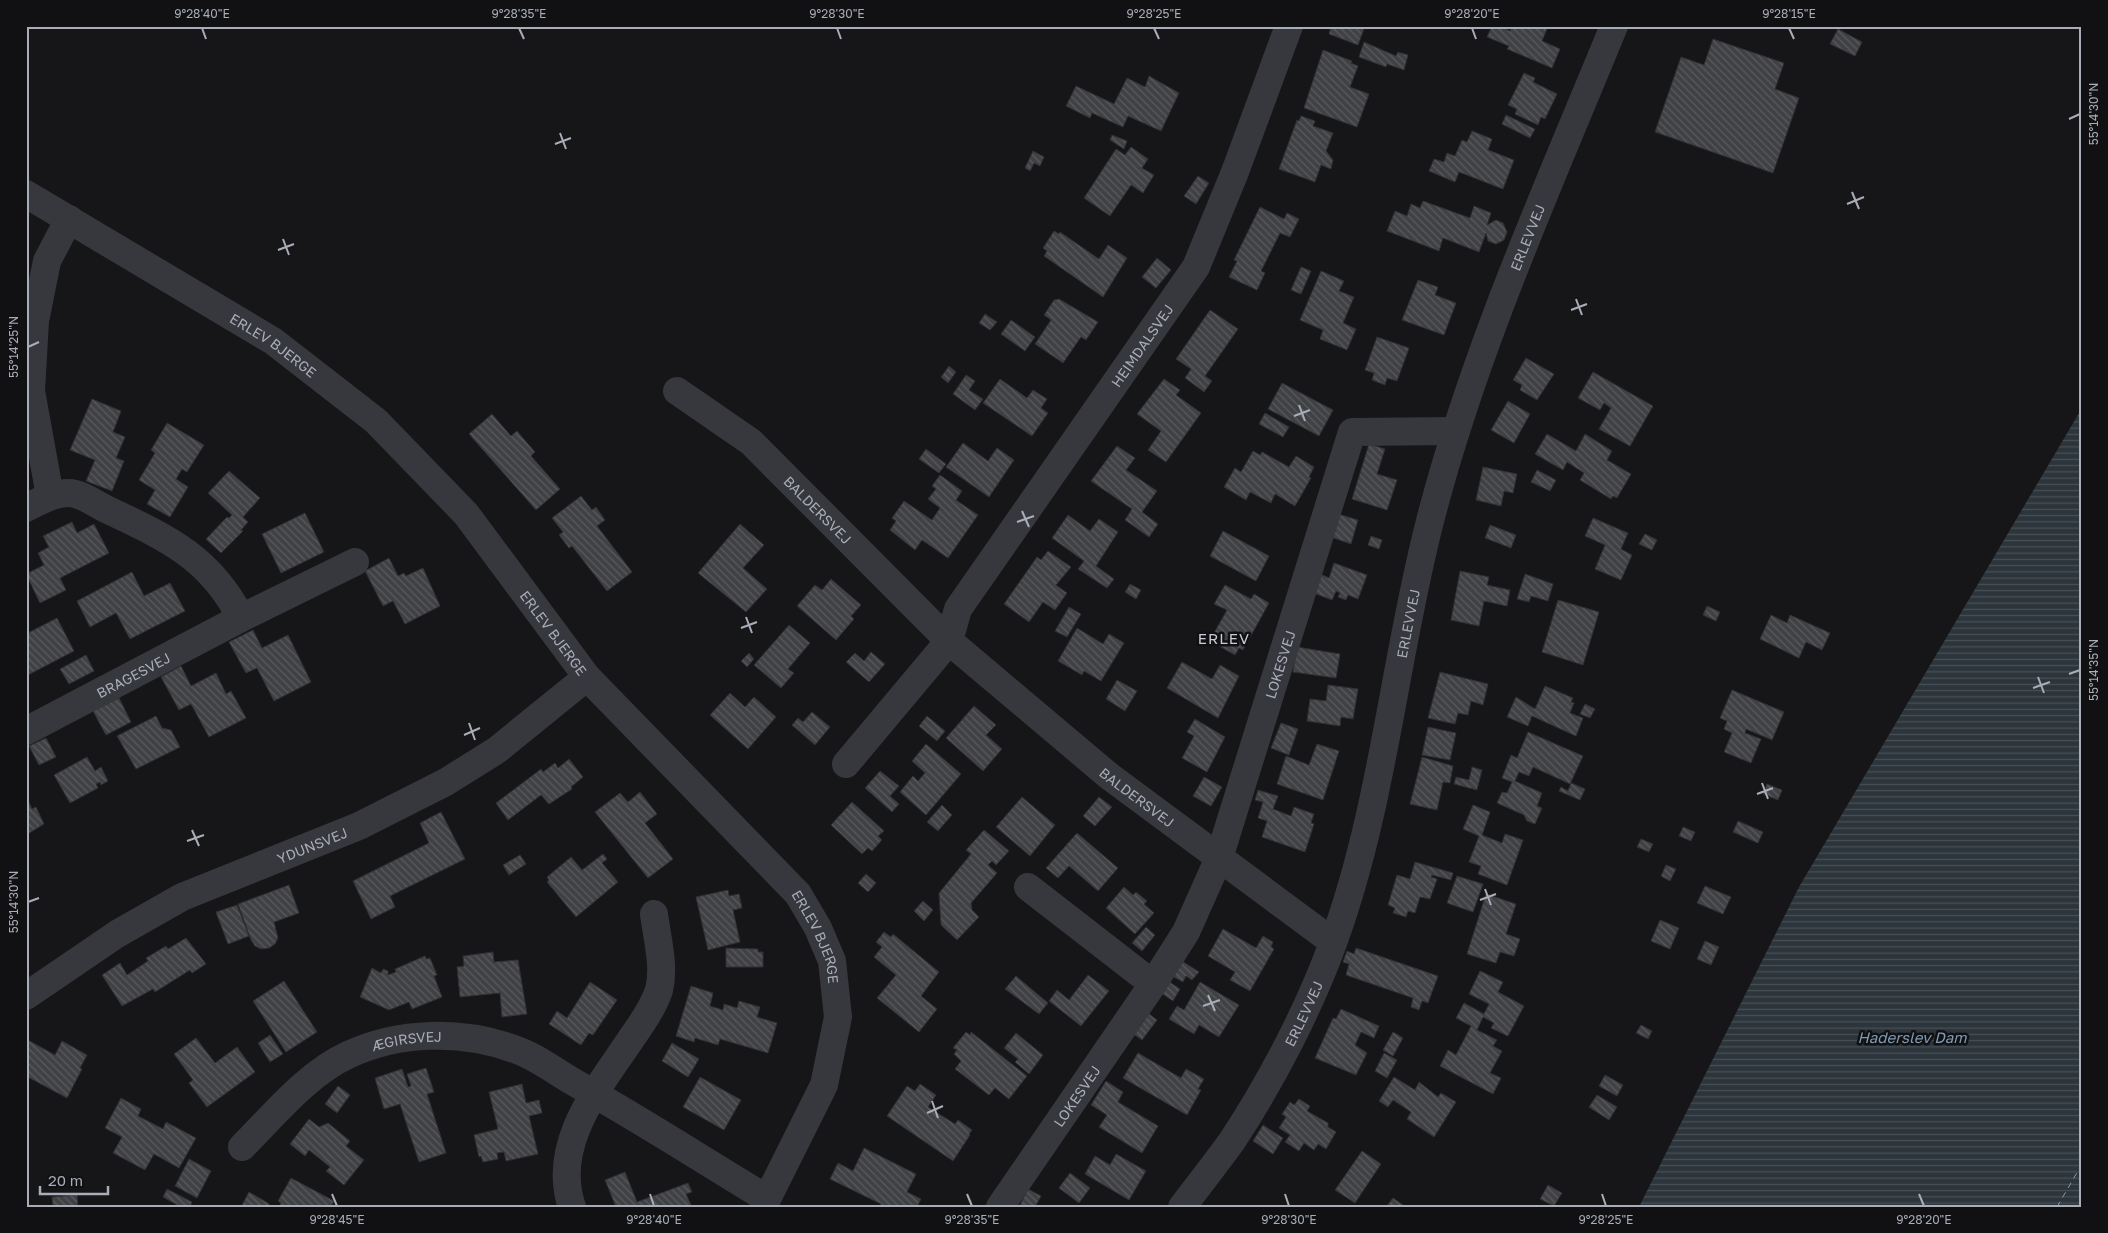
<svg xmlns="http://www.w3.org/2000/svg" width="2108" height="1233" viewBox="0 0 2108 1233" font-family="'Golos Text',sans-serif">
<defs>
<pattern id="water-rules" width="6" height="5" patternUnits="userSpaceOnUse" patternTransform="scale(1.25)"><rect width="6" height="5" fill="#2c353c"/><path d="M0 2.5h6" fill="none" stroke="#485056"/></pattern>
<pattern id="building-back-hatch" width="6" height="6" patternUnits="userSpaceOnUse" patternTransform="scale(1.25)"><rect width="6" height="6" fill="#404145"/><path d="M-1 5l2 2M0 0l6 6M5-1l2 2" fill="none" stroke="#595a5e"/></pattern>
</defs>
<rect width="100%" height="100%" fill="#161618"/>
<path fill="url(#water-rules)" d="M2082 408V1207H1639L1799 887Z"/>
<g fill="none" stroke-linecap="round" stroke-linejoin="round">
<path stroke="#7f9bb3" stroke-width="1" stroke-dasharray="6 5" stroke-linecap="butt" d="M2057 1207 2082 1164"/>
</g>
<path fill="url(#building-back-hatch)" stroke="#303034" d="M1331 26H1365L1358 45 1329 34Z
M1492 26H1500L1510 31 1512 26H1548L1542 41 1560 49 1552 68 1507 49 1509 46 1487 37Z
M1838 29 1862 42 1855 56 1830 44Z
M1713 39 1784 63 1775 89 1799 98 1773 173 1655 132 1681 57 1704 65Z
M1364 42 1396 56 1398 52 1408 55 1404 70 1387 64 1386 67 1359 57Z
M1323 50 1352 61 1351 63 1358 66 1350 87 1369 94 1357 127 1304 108Z
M1524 73 1535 78 1533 82 1557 94 1545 119 1541 117 1538 125 1515 114 1517 109 1508 105Z
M1149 76 1179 93 1161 131 1128 116 1123 127 1092 113 1090 118 1066 106 1076 86 1114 104 1127 78 1145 87Z
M1506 115 1535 129 1530 138 1502 124Z
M1301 116 1315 121 1313 126 1333 133 1326 151 1333 160 1331 169 1321 165 1315 182 1279 169 1297 120 1299 121Z
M1472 131 1492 139 1488 150 1514 160 1503 189 1459 172 1455 182 1429 171 1434 159 1444 162 1447 153 1455 156 1462 140 1467 142Z
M1112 135 1127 141 1124 149 1110 140Z
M1131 147 1148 159 1142 168 1154 175 1143 193 1131 185 1110 216 1084 198 1116 149 1125 155Z
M1033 151 1044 157 1040 166 1034 163 1030 171 1025 168Z
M1198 176 1209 183 1196 204 1184 196Z
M1423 201 1470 218 1474 206 1491 213 1487 225 1496 220 1503 223 1507 232 1504 240 1496 244 1488 241 1486 233 1479 252 1443 238 1439 251 1387 231 1395 211 1407 216 1411 204 1420 208Z
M1260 207 1284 219 1287 213 1299 219 1290 237 1280 233 1261 271 1265 273 1257 290 1229 277 1237 261 1234 260Z
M1054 231 1059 234 1060 232 1099 259 1108 245 1127 258 1103 297 1044 256 1047 251 1043 248Z
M1157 258 1171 270 1156 288 1142 277Z
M1301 267 1311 271 1301 294 1291 290Z
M1321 271 1344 281 1339 291 1354 297 1343 323 1356 329 1347 350 1320 339 1323 330 1300 320Z
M1418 280 1438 287 1435 295 1456 303 1444 335 1402 320Z
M1059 299 1098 322 1086 340 1081 337 1063 363 1035 344 1051 320 1044 315 1054 300Z
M1210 310 1238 329 1205 376 1212 381 1204 392 1185 378 1191 369 1176 359Z
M985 314 997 322 990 330 979 323Z
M1011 320 1035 337 1025 351 1001 334Z
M1377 337 1409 348 1397 381 1387 378 1385 385 1372 380 1374 373 1365 370Z
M1526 358 1554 374 1537 400 1520 390 1522 385 1513 380Z
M949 366 956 372 948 383 941 377Z
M1593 372 1653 406 1630 446 1599 429 1611 408 1604 403 1600 410 1578 398Z
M966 375 975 381 969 390 983 399 975 410 953 394Z
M1000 379 1027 398 1033 390 1047 399 1041 408 1048 413 1032 436 983 403Z
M1164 379 1180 390 1176 395 1201 413 1166 462 1148 450 1161 431 1137 414Z
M1282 383 1333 410 1319 436 1268 409Z
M92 399 121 411 113 432 125 437 116 458 124 461 112 491 86 481 95 460 70 450Z
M1508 401 1530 414 1514 443 1491 430Z
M1265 413 1289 427 1283 437 1259 424Z
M492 414 511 436 517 431 535 452 531 456 560 489 536 510 469 434Z
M167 423 204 445 187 472 182 469 176 479 188 487 170 517 147 504 155 490 139 480 155 453 151 450Z
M1547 434 1576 451 1585 434 1612 451 1607 460 1631 474 1617 498 1613 496 1611 499 1580 480 1584 473 1567 462 1563 470 1535 454Z
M963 443 988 461 997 448 1014 460 989 497 946 467Z
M1369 444 1385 449 1377 474 1397 480 1387 510 1352 499Z
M1117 446 1135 458 1126 470 1157 491 1142 512 1158 524 1149 537 1125 520 1132 509 1091 481Z
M926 449 946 464 939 473 919 459Z
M1253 451 1260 455 1262 452 1289 467 1296 456 1314 467 1309 477 1311 478 1295 506 1275 494 1271 503 1250 492 1246 500 1224 487 1235 468 1241 472Z
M1483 467 1517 474 1513 493 1504 491 1501 506 1476 500Z
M1537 470 1556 480 1550 491 1531 482Z
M229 471 260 498 243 517 248 522 241 530 243 531 221 553 206 539 227 517 229 518 232 515 208 493Z
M940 475 962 491 956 500 978 515 948 558 922 540 915 550 890 530 896 521 892 518 904 501 932 520 940 508 928 499 936 489 932 486Z
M581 496 592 510 596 507 605 520 597 526 632 572 607 591 572 546 569 548 559 535 563 532 552 518Z
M305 513 324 552 281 573 262 534Z
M1338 514 1358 520 1351 544 1331 537Z
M1068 515 1090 531 1099 519 1118 532 1096 566 1114 579 1107 588 1078 569 1084 561 1052 538Z
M1593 518 1628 533 1621 549 1632 555 1621 580 1595 569 1605 545 1585 536Z
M72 522 77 533 94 524 109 553 60 578 66 590 40 603 26 574 44 565 38 553 49 547 43 536Z
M740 524 764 545 743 568 767 589 746 612 698 573Z
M1490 525 1516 535 1511 548 1485 538Z
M1223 531 1269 556 1256 581 1210 556Z
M1645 534 1657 540 1652 550 1639 544Z
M1371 536 1382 540 1379 549 1368 545Z
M1048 551 1071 567 1056 585 1067 593 1055 610 1043 602 1029 622 1004 604 1037 557 1041 560Z
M389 558 398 576 404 573 406 576 423 568 440 606 405 624 393 601 383 606 365 571Z
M1334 563 1367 575 1358 599 1348 595 1346 600 1338 597 1340 593 1336 591 1332 600 1311 592 1318 573 1329 578Z
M1460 571 1489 577 1487 585 1510 590 1507 606 1484 601 1479 626 1451 620Z
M132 572 144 596 170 583 185 611 130 639 116 613 90 627 77 601Z
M1525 574 1553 584 1548 601 1531 596 1529 602 1517 599Z
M831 579 861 605 851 616 854 619 836 640 797 606 815 585 822 590Z
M1130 584 1141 590 1136 599 1125 592Z
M1225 585 1251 599 1254 594 1269 603 1243 650 1239 648 1235 655 1212 642 1217 635 1214 633 1227 610 1214 604Z
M1558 600 1599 612 1583 665 1542 652Z
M1707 606 1720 612 1716 621 1703 615Z
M1069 607 1081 614 1067 637 1055 631Z
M1771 615 1787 623 1790 615 1830 633 1822 650 1806 642 1799 658 1760 639Z
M57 618 74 651 26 676V634Z
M789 625 810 643 788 669 794 673 781 688 754 665Z
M1077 628 1103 644 1109 634 1124 643 1101 681 1084 671 1082 675 1058 661Z
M253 630 262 648 288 635 311 682 274 701 257 668 246 673 229 642Z
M1297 647 1340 654 1336 678 1293 672Z
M871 652 885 664 869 682 846 662 855 653 864 661Z
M749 653 754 659 747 667 741 661Z
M86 655 94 671 69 684 60 669Z
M1182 662 1212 679 1220 665 1239 676 1218 718 1167 688Z
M181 666 191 686 216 673 226 694 231 691 246 718 209 737 191 704 179 710 161 677Z
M1440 672 1488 684 1483 705 1471 701 1468 715 1458 713 1455 724 1428 718Z
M1117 680 1137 691 1125 711 1106 699Z
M1328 685 1358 689 1353 719 1341 717 1340 726 1307 721 1310 699 1326 701Z
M1545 686 1573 698 1571 702 1574 703 1570 713 1583 718 1576 736 1532 716 1528 726 1507 717 1516 697 1535 709Z
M1732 690 1784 712 1772 740 1746 729 1745 733 1761 739 1751 763 1724 752 1732 733 1724 729 1727 721 1720 718Z
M730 693 745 707 754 697 776 717 748 749 710 715Z
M119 698 131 722 106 735 93 711Z
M1585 704 1595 709 1590 718 1580 714Z
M974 706 996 725 986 735 1002 749 983 771 946 738Z
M812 712 830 727 815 745 792 725 798 718 803 722Z
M156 716 162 728 171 730 180 747 136 769 117 736Z
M927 716 945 731 937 741 919 726Z
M1195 719 1225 737 1207 772 1182 758 1194 736 1187 732Z
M1281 723 1298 729 1289 755 1271 748Z
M1428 727 1456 733 1450 760 1422 755Z
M1528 732 1583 756 1570 784 1533 767 1529 776 1519 772 1515 781 1542 793 1537 806 1542 808 1535 824 1527 821 1524 815 1497 803 1502 792 1507 793 1512 782 1502 778 1511 755 1517 758Z
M46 738 56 757 39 765 29 746Z
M926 744 961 774 926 815 900 792 913 776 918 781 925 773 912 761Z
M1317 744 1339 751 1323 800 1277 784 1286 756 1309 765Z
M87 757 95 771 101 767 108 781 101 785 100 782 96 784 98 788 70 803 54 775Z
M1422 757 1453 766 1450 783 1443 782 1437 810 1410 804Z
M569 759 583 777 571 787 572 789 549 804 541 795 508 820 496 803 541 769 543 772 555 763 558 768Z
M1472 767 1482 770 1477 790 1454 784 1456 777 1469 780Z
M880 771 899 786 890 796 899 804 892 812 865 788Z
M1204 777 1222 787 1211 806 1193 796Z
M1571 783 1585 789 1580 800 1559 791 1561 787 1568 791Z
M1767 784 1782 790 1778 800 1763 794Z
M1258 790 1278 796 1273 809 1291 816 1294 807 1314 814 1311 823 1314 824 1305 852 1262 837 1267 821 1258 818 1263 802 1255 800Z
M640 792 657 814 645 823 673 859 648 878 595 812 620 793 628 802Z
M26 796 32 809 36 807 44 824 26 835Z
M1022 797 1055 825 1030 856 996 827Z
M1099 797 1112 807 1095 826 1083 816Z
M852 802 884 831 878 836 882 840 872 851 868 848 862 854 831 825Z
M942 805 952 815 938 831 927 822Z
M1473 805 1490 812 1482 835 1502 843 1505 834 1523 840 1507 885 1478 874 1481 866 1469 862 1479 836 1463 829Z
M441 812 465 859 390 896 395 907 371 919 353 881 429 843 420 823Z
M1738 821 1763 832 1758 843 1733 832Z
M1683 827 1695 832 1691 841 1679 836Z
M984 830 1009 851 996 865 992 861 988 865 997 873 971 903 972 910 979 917 957 940 941 925 939 893 971 854 966 850Z
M1077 833 1118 868 1098 891 1069 866 1058 878 1046 868Z
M1641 839 1653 844 1649 852 1637 847Z
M603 854 607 859 602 863 618 882 576 917 547 882 549 880 547 877 571 857 582 870Z
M520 855 526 864 509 875 503 865Z
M1415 862 1453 873 1451 880 1432 875 1431 877 1437 879 1430 899 1420 897 1415 913 1408 911 1406 917 1393 913 1395 908 1388 905 1397 875 1410 879Z
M1666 865 1676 869 1670 881 1661 876Z
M866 874 876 883 868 892 858 883Z
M1457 876 1483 884 1473 912 1447 903Z
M289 885 299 913 274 922 278 938 275 944 269 948 261 949 255 946 251 940 238 904Z
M1705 886 1731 897 1723 914 1697 903Z
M1124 887 1133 895 1136 892 1147 901 1144 904 1154 913 1135 934 1106 908Z
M728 890 729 896 739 894 742 908 733 910 740 942 708 950 696 897Z
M1486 894 1516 904 1506 934 1520 939 1514 956 1500 952 1496 963 1467 954Z
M923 901 933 910 924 921 914 911Z
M237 905 249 936 228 944 216 912Z
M1660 920 1679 928 1670 949 1651 941Z
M1146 927 1155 935 1142 951 1132 943Z
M1223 929 1256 948 1263 936 1273 942 1271 947 1274 949 1250 991 1230 980 1235 972 1208 956Z
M884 932 891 937 893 934 939 972 921 996 937 1009 919 1032 877 998 896 975 874 957 882 947 876 942Z
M186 938 206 964 192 973 190 970 155 992 153 989 122 1006 102 975 120 963 127 975 148 961 146 958 166 946 168 949Z
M1705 941 1719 947 1711 965 1697 959Z
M726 948 758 949V952H763V967H726Z
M1356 948 1438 976 1428 1003 1422 1001 1419 1010 1411 1007 1413 998 1346 975 1349 964 1343 962 1347 951 1354 954Z
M493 952 494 962 518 960 527 1014 502 1017 500 993 460 997 457 967 464 966 463 956Z
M425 956 426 959 430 958 437 975 434 976 442 997 412 1009 409 1002 389 1010 360 997 372 968 381 973 383 969 388 971V975L396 972 395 969Z
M1182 961 1199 972 1192 980 1186 976 1183 982 1172 976Z
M1480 971 1503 982 1498 992 1524 1006 1508 1036 1491 1028 1494 1023 1483 1017 1477 1030 1497 1040 1493 1046 1502 1051 1490 1073 1501 1078 1493 1094 1440 1066 1448 1050 1456 1055 1471 1026 1456 1018 1464 1003 1484 1014 1489 1004 1469 994Z
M1088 975 1109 991 1081 1026 1049 1001 1057 990 1069 1000Z
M1016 976 1048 1003 1039 1014 1005 989Z
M284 981 317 1032 286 1052 253 1001Z
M1168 981 1180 989 1173 1001 1161 993Z
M590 982 617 1000 593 1035 589 1033 581 1045 549 1024 557 1011 567 1018Z
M1200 982 1239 1005 1219 1037 1199 1025 1194 1034 1169 1019 1177 1006 1184 1010Z
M691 986 713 993 710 1006 723 1010 724 1004 737 1008 739 1001 760 1007 757 1017 777 1023 768 1053 720 1039 718 1045 695 1038 694 1042 676 1036Z
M1341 1009 1379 1026 1374 1038 1361 1032 1355 1045 1367 1053 1356 1075 1315 1058 1333 1018 1336 1019Z
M1148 1013 1157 1020 1142 1040 1132 1033Z
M1641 1025 1652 1031 1648 1039 1636 1033Z
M966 1032 970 1035 971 1032 1027 1076 1009 1099 995 1088 989 1095 955 1069 961 1061 954 1054 957 1050 953 1048Z
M1393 1032 1403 1038 1393 1056 1383 1050Z
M1016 1033 1043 1055 1029 1074 1015 1062 1018 1059 1004 1048Z
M270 1035 283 1054 270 1062 258 1043Z
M196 1038 215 1063 237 1047 255 1072 207 1107 189 1083 193 1080 174 1054Z
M26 1039 55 1055 62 1041 87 1055 80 1068 82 1069 67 1098 26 1076Z
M672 1043 699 1059 688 1077 662 1061Z
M1138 1053 1181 1078 1186 1069 1204 1079 1198 1089 1201 1090 1187 1115 1123 1078Z
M1384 1053 1397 1060 1387 1078 1375 1071Z
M426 1068 434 1092 427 1094 446 1153 419 1162 400 1104 384 1109 375 1078 402 1069 408 1087 411 1086 407 1074Z
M1605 1075 1623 1085 1617 1096 1599 1086Z
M700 1077 741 1100 724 1130 683 1107Z
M1394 1077 1415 1090 1419 1082 1438 1097 1441 1093 1456 1102 1434 1137 1407 1119 1411 1112 1393 1100 1388 1107 1379 1101Z
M1106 1081 1123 1092 1118 1102 1158 1126 1142 1153 1099 1127 1107 1115 1091 1105Z
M522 1084 526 1103 539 1100 542 1113 529 1116 538 1154 506 1161 504 1152 497 1153 498 1159 483 1162 481 1156 479 1157 474 1135 498 1129 489 1092Z
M920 1084 936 1095 928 1107 955 1124 958 1120 972 1130 969 1134 970 1135 953 1161 887 1116 907 1086 915 1091Z
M338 1086 350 1095 337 1113 325 1104Z
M1597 1095 1617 1107 1609 1120 1589 1107Z
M121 1098 141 1109 138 1116 163 1129 166 1122 196 1138 179 1168 154 1154 145 1170 113 1153 122 1137 105 1128Z
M1299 1099 1310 1106 1307 1111 1328 1123V1127L1336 1132 1326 1149 1318 1144 1314 1150 1304 1143 1299 1151 1285 1142 1290 1135 1279 1128 1286 1117 1282 1114 1290 1102 1294 1105Z
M309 1119 319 1127 328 1123 350 1141 346 1146 364 1160 344 1185 326 1171 330 1167 309 1150 305 1156 290 1144Z
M1263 1125 1283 1138 1273 1154 1253 1141Z
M864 1148 916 1174 907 1192 921 1199 917 1207H880L881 1204 830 1179 838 1163 853 1171Z
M1362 1151 1381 1164 1355 1203 1335 1190Z
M1116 1154 1146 1171 1129 1200 1085 1174 1095 1156 1110 1165Z
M189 1159 211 1171 197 1198 175 1186Z
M625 1172 637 1202 688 1183 692 1192 686 1194 692 1207H616L605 1180Z
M1070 1173 1090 1188 1079 1203 1059 1188Z
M291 1178 334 1201 331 1207H279L281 1203 278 1201Z
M1548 1185 1562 1193 1554 1206 1540 1199Z
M167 1189 192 1202 190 1207H181L163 1197Z
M1028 1189 1041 1196 1035 1207H1019Z
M249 1192 268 1203 272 1207H241Z
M77 1195 78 1207H53L52 1197Z
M1393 1198 1406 1207H1386Z"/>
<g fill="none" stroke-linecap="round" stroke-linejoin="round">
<g stroke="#37383d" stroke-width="28">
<path id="s1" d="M26 194 273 341 376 421 466 514 587 677 798 894 818 928 832 961 838 1017 824 1085 763 1207"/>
<path id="s2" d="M677 391 751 442 949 641 1109 776 1333 942"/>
<path d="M50 496 31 391 35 321 47 261 69 219"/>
<path d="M26 508C40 501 53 493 69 493 81 493 97 505 108 510 167 538 210 557 241 618"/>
<path id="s3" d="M26 731 241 618 355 562"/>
<path id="s4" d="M846 764 949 641 958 609 1196 267 1235 172 1289 26"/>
<path d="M1028 887 1153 984"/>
<path id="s5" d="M26 996 117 934 182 897 359 826 446 782 497 750 587 677"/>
<path id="s6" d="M242 1147C273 1116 308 1073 348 1055 399 1031 462 1030 514 1049 536 1056 557 1073 577 1084 641 1120 703 1160 766 1198"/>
<path d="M572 1207C550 1143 600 1086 633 1036 643 1022 654 1006 659 990 665 966 657 938 654 914"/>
<path id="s7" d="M1000 1207 1153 984 1186 932 1219 858 1352 432 1456 431"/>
<path id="s8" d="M1182 1207C1199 1185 1216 1163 1232 1141 1271 1082 1309 1009 1333 943 1383 807 1394 660 1430 521 1473 353 1548 187 1614 26"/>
</g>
</g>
<path fill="none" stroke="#a8adb8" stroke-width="2" d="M202 28 206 39M519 28 524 39M837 28 841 39M1154 28 1159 39M1472 28 1476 39M1789 28 1794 39M2069 119 2080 114M560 133 566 149M555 144 571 138M1852 192 1859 209M1847 204 1864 197M283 239 289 255M278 250 294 244M1576 299 1582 315M1571 310 1587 304M28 347 39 342M1299 405 1305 421M1294 416 1310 410M1022 511 1029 527M1017 522 1034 516M746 617 752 633M741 628 757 622M2069 674 2080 670M2038 677 2044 693M2033 688 2050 682M469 723 475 740M464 735 480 728M1762 783 1768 799M1757 794 1773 788M192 830 199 846M187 841 204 835M1485 889 1491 905M1480 900 1496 894M28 902 39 898M1208 995 1215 1011M1203 1006 1220 1000M932 1101 938 1118M927 1113 943 1106M332 1194 337 1206M650 1194 654 1206M967 1194 972 1206M1285 1194 1289 1206M1602 1194 1606 1206M1919 1194 1924 1206"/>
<g text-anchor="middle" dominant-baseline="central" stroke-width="5" stroke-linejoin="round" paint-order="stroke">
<g font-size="14" fill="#a8adb8" stroke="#111113">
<text stroke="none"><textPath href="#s8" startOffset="1039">ERLEVVEJ</textPath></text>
<text stroke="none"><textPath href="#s1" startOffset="290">ERLEV BJERGE</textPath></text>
<text stroke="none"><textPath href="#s4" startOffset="515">HEIMDALSVEJ</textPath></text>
<text stroke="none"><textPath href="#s2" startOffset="185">BALDERSVEJ</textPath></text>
<text stroke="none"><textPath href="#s8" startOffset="634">ERLEVVEJ</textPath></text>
<text stroke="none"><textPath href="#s1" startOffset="695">ERLEV BJERGE</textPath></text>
<text stroke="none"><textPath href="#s7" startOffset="616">LOKESVEJ</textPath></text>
<text stroke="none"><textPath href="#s3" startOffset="121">BRAGESVEJ</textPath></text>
<text stroke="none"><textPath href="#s2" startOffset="615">BALDERSVEJ</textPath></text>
<text stroke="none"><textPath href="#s5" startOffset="325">YDUNSVEJ</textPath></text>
<text stroke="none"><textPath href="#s1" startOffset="1100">ERLEV BJERGE</textPath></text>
<text stroke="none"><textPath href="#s8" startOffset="229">ERLEVVEJ</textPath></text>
<text stroke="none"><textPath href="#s6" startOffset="202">ÆGIRSVEJ</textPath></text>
<text stroke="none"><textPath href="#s7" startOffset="135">LOKESVEJ</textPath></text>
</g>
<g font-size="15" letter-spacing="1" fill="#c9ccd4" stroke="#111113">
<text x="1224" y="638">ERLEV</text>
</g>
<g font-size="15" font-style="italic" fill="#7f9bb3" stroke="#111113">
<text x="1912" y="1037">Haderslev Dam</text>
</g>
</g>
<rect width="2108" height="1233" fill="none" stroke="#111113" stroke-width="55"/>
<path d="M40 1186v8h68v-8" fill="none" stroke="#a8adb8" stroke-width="2.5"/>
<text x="48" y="1186" font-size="15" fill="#a8adb8" stroke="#111113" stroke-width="4" paint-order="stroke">20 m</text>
<rect x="28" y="28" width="2052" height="1178" fill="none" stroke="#a8adb8" stroke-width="2"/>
<g font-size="12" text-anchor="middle" fill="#a8adb8">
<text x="202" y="18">9°28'40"E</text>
<text x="519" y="18">9°28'35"E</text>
<text x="837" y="18">9°28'30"E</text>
<text x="1154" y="18">9°28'25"E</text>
<text x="1472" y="18">9°28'20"E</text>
<text x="1789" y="18">9°28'15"E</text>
<text transform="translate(2094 114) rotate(-90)" y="4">55°14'30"N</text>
<text transform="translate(14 347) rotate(-90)" y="4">55°14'25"N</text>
<text transform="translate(2094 670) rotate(-90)" y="4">55°14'35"N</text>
<text transform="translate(14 902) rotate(-90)" y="4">55°14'30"N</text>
<text x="337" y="1224">9°28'45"E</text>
<text x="654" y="1224">9°28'40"E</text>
<text x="972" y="1224">9°28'35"E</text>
<text x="1289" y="1224">9°28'30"E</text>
<text x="1606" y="1224">9°28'25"E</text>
<text x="1924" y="1224">9°28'20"E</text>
</g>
</svg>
